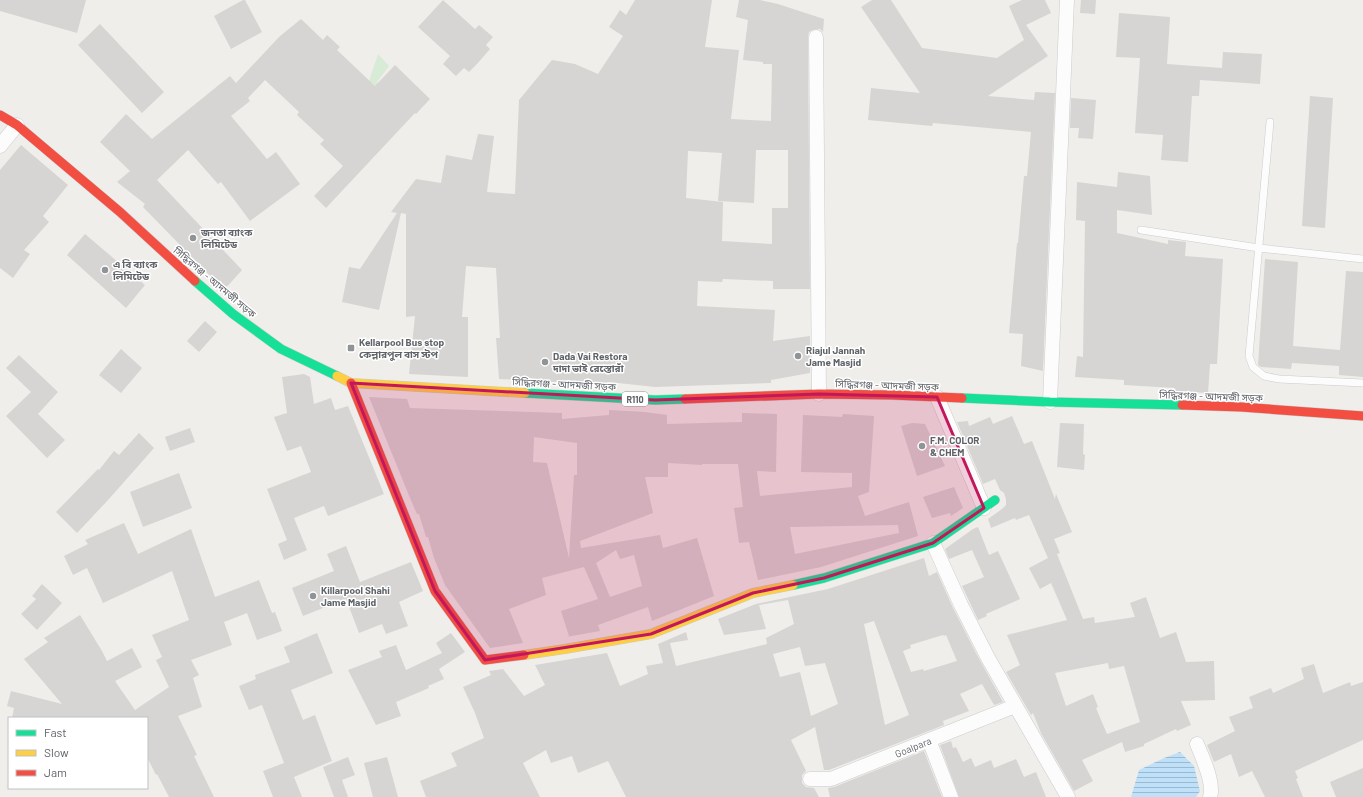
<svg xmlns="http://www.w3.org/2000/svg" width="1363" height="797" viewBox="0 0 1363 797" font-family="Barlow,'Noto Sans Bengali',sans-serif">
<defs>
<pattern id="water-rules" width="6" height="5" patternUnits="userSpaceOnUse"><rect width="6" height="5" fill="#bfe0f9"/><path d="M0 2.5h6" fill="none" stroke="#9eb9cd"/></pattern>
</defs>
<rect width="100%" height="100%" fill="#efeeea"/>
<path fill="#d8ebd6" d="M378 54 389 66 377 82 404 107 369 81Z"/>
<path fill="url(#water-rules)" d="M1180 752 1194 766 1200 791 1196 797H1131L1139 770 1164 758Z"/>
<path fill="#d6d5d3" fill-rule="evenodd" d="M0 0H86L77 33 0 11Z
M243 0H245L262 32 231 49 214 16Z
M443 0 475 29 479 25 493 37 486 45 490 49 477 64 469 72 464 68 456 76 443 64 450 56 418 27Z
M635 0H712L705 47 739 50 731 119 771 121 772 64H763V62L743 60 748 20 736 17 739 0H760L778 4 824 19 823 32 820 29 812 30 809 32 808 37 810 289H773V281L723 279 722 282 698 281 697 306 775 310 773 341 810 336V373L771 380V383L655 387 609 382V385L499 379 496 338H500L496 268 466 266 462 317H468V377L409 374 415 316 406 317V214L401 213 379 310 342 302 349 267 360 269 397 213 391 212 416 179 441 183 446 155 472 160 478 134 494 136 487 192 515 194 519 100 552 60 575 64 598 74 623 36 609 27 620 10 626 15ZM756 150H788V208H772V244L722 241 723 202 686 198 688 151 722 153 718 201 754 203Z
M872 0H891L922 48 997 58 1024 40 1009 6 1022 0H1045L1051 13 1026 25 1048 56 988 96 1034 100 1035 92 1055 93 1043 371 1021 366 1023 334 1009 333 1017 243H1018L1024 176H1027L1031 132 933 123 932 126 868 120 871 88 920 93 861 7Z
M1081 0H1096L1095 14 1080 13Z
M1119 13 1170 17 1167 64 1222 68 1223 52 1262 54 1260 84 1200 80 1199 96H1192L1188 162 1161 160 1163 135 1135 133 1140 58 1116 57Z
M301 19 323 40 327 35 340 47 337 50 375 86 395 65 430 99 416 114 415 113 326 208 314 196 343 166 320 144 324 140 297 115 299 112 265 80 248 98 250 101 231 116 267 159 276 152 300 184 250 221 221 182 218 184 188 150 157 180 242 270 224 290 143 207 145 204 117 182 130 171 100 142 126 114 152 139 230 76 236 83 279 37Z
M100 24 164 92 142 113 78 45Z
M1310 96 1333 98 1325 228 1302 226Z
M1071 98 1096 100 1093 139 1078 138 1079 128H1070Z
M21 145 68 185 43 216 49 222 24 250 30 254 13 278 0 268V170Z
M1118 172 1150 176 1152 215 1117 210V233L1168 244V240L1186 242 1185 256 1223 259 1217 364H1210L1208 393 1175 391V388L1124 385V380L1075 377 1077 356 1083 357 1085 221 1076 220 1077 182 1117 187Z
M85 234 145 285 126 308 67 255Z
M1265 259 1298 262 1293 346 1340 350 1346 271 1363 272V377L1339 375V366L1292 363 1291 369 1261 367 1258 365Z
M205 321 217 332 199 352 187 341Z
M121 349 142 368 121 393 99 375Z
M19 355 58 392 38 414 65 440 47 458 6 416 31 392 6 368Z
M304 374 310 377 314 404 331 398 335 410 348 406 384 494 328 516 324 506 294 518 307 550 284 560 278 544 287 540 267 489 311 472 301 446 287 451 274 417 287 413 282 377Z
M369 397 407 399 410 408 562 413V419L609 415V410L645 412 667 415V424L742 422V413L777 414 776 472 757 471 760 496 852 487V473L801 472 803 415 842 417 843 414 874 416 869 492 858 496 865 516 909 502 918 536 821 567 758 580 749 542 739 543 734 508 743 507 738 464H702V465L668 463V477H645L653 513 580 541 581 548 660 535 663 548 697 538 714 596 652 621 648 607 598 625 600 631 566 637 569 636 561 611 598 599 584 567 542 578 546 595 509 609 523 643 490 648 445 585 434 558 428 537H426L419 514H417L410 498ZM534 437 577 443V475H574L569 558 547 463 533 462ZM898 525 899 533 795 554 790 527ZM616 550 620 559 634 555 642 586 610 597 596 563Z
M1012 416 1024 444 1032 441 1055 499 1056 494 1072 532 1054 539 1060 553 1057 554 1083 619 1094 617 1095 623 1135 617 1130 603 1146 597 1160 638 1176 632 1186 662 1214 661 1215 700 1181 701 1191 725 1177 731 1176 729 1144 744V746L1125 752 1122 742 1082 760 1093 781 1074 791 1041 733 1033 713 1031 715 1006 672 1020 665 1007 635 1067 620 1051 583 1040 589 1029 568 1048 558 1029 515 1016 520 1015 518 991 528 988 519 1002 509 1006 505V499L1004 493 1000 490 995 479 983 484 957 422 968 421 969 426 990 417 993 424ZM1108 663 1109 669 1124 666 1140 722 1107 734 1096 708 1098 707 1093 694 1066 706 1055 673Z
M912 423 925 424 945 466 917 476 901 426Z
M1060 423 1084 424 1083 454 1085 455 1084 470 1057 467Z
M190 428 195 442 170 451 165 437Z
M139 433 154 448 109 499 77 533 56 512 98 469 99 470 114 451 119 455Z
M179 473 192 508 143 527 130 492Z
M954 487 963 508 951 516 950 513 932 518 923 497Z
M124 523 138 554 191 529 215 597 259 580 272 613 275 612 282 631 257 640 247 613 224 622 232 645 191 660 199 675 193 678 202 707 178 716 197 755 194 756 214 797H169L157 774 156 775 147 757V718H12L14 708 7 706 11 691 62 704 24 659 48 642 44 638 80 615 102 651 107 661 132 648 142 667 115 681 135 710 169 687 156 660 162 657 152 635 189 620 172 571 103 603 87 568 73 575 64 556 88 544 85 540Z
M978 527 989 555 998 551 1020 599 986 614 987 616 978 620 962 586 984 577 972 550 949 559 945 549 973 529Z
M346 546 360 582 411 562 423 591 399 602 408 626 386 634 382 624 359 633 346 599 303 616 292 588 334 571 327 554Z
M924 558 929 576 937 572 953 608 977 655 1003 702 994 705 982 684 960 694 969 711 943 721 944 725 829 770H824L815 727 791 740 806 771 802 775V783L806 787 814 788 819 797H626L608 761 578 773 572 756 551 763 546 750 523 763 540 797H426L420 781 457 766 451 753 484 738 475 713 463 687 491 675 489 671 503 669 524 696 545 685 535 665 607 653 620 686 648 674 646 666 663 663 658 644 686 632 688 640 670 643 676 666 767 644 766 638 794 624 788 600 759 605 766 629 724 635 718 619 756 604 828 589ZM874 621 909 715 885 725 864 624ZM943 635 944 636 946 635 957 661 924 671 923 669 911 672 903 651 911 648 910 645ZM800 647 805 666 825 663 838 704 811 716 800 672 780 677 773 654Z
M42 584 62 603 37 630 21 614 36 599 32 596Z
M317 633 333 673 291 690 303 720 315 715 332 761 294 777 302 797H273L263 771 284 763 262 705 249 710 239 686 256 679 255 675 290 662 284 647Z
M451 633 465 652 439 669 444 679 428 686 429 688 396 702 401 716 376 725 348 670 382 657 379 651 396 645 406 670 442 653 436 643Z
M1314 664 1323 693 1350 682 1351 686 1363 682V740L1295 771 1298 778 1296 779 1303 797H1265L1252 771 1239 777 1231 754 1214 762 1207 745 1235 731 1229 717 1253 708 1249 697 1271 688 1273 693 1304 679 1301 668Z
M951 741 953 748 956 747 963 762 971 758 975 767 991 760 994 768 1016 759 1024 777 1036 772 1046 797H959L940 745Z
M924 751 942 797H830L828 788 834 787Z
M348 757 355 775 342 780 348 797H334L323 767Z
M387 757 398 797H373L364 763Z
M1363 768V797H1336L1330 782Z"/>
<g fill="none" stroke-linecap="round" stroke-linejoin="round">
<defs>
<path id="lane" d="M1270 122 1249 356 1253 367 1264 376 1279 379 1363 383
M1141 230 1259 248 1363 259"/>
<path id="street" d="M816 37 819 394
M0 146 17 125
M937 397 984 508
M1050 402 1067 0
M933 543 961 605 988 658 1068 797
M929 740 951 797
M1197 744C1202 757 1215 783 1210 797
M810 779H831L1015 706"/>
<path id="fast" d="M195 281 233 314 281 349 337 376
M525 393 655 400 685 399
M962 398 1050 402 1182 405
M793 585 824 578 933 543 995 500"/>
<path id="slow" d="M337 376 351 383 525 393
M524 655 565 649 651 634 753 593 793 585"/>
<path id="jam" d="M0 115 17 125 120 212 195 281
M351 383 435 591 485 660 524 655
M685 399 819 394 892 395 962 398
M1182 405 1241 407 1363 416"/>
</defs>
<use href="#lane" stroke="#cbcccc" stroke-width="8"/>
<use href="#street" stroke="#cbcccc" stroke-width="15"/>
<use href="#fast" stroke="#cacacb" stroke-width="10"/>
<use href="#slow" stroke="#cacacb" stroke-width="10"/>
<use href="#jam" stroke="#cacacb" stroke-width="10"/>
<use href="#lane" stroke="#fdfcfc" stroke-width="7"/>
<use href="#street" stroke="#fdfcfc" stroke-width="14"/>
<use href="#fast" stroke="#16e098" stroke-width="9"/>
<use href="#slow" stroke="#ffcf43" stroke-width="9"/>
<use href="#jam" stroke="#f24e42" stroke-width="9"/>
</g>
<path fill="#c2185b" fill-opacity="0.2" stroke="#c2185b" stroke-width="3" stroke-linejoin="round" d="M351 383 655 400 819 394 937 397 984 508 933 543 824 578 753 593 651 634 485 660 435 591Z"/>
<g fill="#919496" stroke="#fff" stroke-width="1.5">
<circle cx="193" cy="238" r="4"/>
<circle cx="105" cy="270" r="4"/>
<rect x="347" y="344" width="8" height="8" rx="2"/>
<circle cx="798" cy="356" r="4"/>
<circle cx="545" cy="362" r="4"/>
<circle cx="922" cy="446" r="4"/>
<circle cx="313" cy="596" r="4"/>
</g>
<g text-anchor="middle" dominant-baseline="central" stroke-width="3" stroke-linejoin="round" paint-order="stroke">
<rect fill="#fff" stroke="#8f9295" stroke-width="1" x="622" y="392" width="26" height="14" rx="3"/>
<g font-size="9" font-weight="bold" fill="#5f6368">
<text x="635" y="399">R110</text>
</g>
<g font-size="10" font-weight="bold" fill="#5f6368" stroke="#fff" text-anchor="start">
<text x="201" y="232">জনতা ব্যাংক<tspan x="201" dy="12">লিমিটেড</tspan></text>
<text x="113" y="264">এ বি ব্যাংক<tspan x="113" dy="12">লিমিটেড</tspan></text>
<text x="359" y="342">Kellarpool Bus stop<tspan x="359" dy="12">কেল্লারপুল বাস স্টপ</tspan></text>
<text x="806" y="350">Riajul Jannah<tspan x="806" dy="12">Jame Masjid</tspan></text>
<text x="553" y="356">Dada Vai Restora<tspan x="553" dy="12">দাদা ভাই রেস্তোরাঁ</tspan></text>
<text x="930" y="440">F.M. COLOR<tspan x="930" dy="12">&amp; CHEM</tspan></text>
<text x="321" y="590">Killarpool Shahi<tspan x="321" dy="12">Jame Masjid</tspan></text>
</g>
<g font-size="10" fill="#5f6368" stroke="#fff">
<text transform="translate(215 282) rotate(40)">সিদ্ধিরগঞ্জ - আদমজী সড়ক</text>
<text transform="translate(564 384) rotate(3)">সিদ্ধিরগঞ্জ - আদমজী সড়ক</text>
<text transform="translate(887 385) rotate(2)">সিদ্ধিরগঞ্জ - আদমজী সড়ক</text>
<text transform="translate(1211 396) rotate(2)">সিদ্ধিরগঞ্জ - আদমজী সড়ক</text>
<text transform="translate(913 747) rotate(-22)">Goalpara</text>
</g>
</g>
<rect x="8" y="717" width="140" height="72" fill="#ffffff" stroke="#bfc1c3"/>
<rect x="16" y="730" width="20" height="6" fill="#16e098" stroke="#bfc1c3"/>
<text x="44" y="737" font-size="12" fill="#5f6368">Fast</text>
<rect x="16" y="750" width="20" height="6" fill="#ffcf43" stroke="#bfc1c3"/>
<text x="44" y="757" font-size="12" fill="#5f6368">Slow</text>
<rect x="16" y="770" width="20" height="6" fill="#f24e42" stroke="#bfc1c3"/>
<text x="44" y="777" font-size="12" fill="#5f6368">Jam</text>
</svg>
